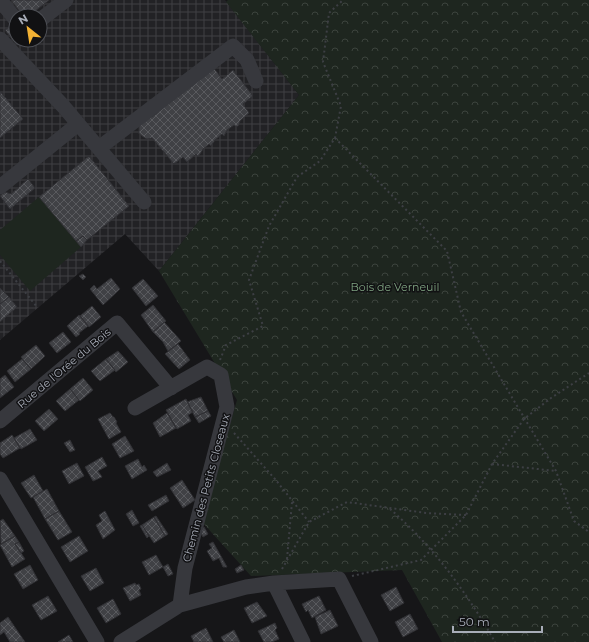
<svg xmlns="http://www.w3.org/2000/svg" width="589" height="642" viewBox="0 0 589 642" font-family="Montserrat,sans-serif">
<defs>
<pattern id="industrial-grid" width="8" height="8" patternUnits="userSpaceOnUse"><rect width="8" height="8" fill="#222225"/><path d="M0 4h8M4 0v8" fill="none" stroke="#3f3f43"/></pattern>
<pattern id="forest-crowns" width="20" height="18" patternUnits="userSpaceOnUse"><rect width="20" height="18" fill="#1e261f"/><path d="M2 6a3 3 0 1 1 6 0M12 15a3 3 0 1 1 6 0" fill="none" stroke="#3c433d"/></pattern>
<pattern id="building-cross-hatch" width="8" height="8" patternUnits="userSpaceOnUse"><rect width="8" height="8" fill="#404145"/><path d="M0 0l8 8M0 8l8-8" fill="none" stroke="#595a5e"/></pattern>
</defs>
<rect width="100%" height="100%" fill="#161618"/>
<path fill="url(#industrial-grid)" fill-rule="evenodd" d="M0 0H225L299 95 159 271 125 234 0 340ZM16 16H40V40H16Z"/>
<path fill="url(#forest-crowns)" d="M228 0H589V642H442L402 570 251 576 202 522 237 400 159 271 299 95 226 2Z"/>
<path fill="#1e261f" d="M39 197 81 247 30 291 0 255V230Z"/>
<path fill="url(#building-cross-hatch)" stroke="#303034" d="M11 0H49L29 16H23Z
M9 27 16 36V40H20L16 44 5 30Z
M213 67 222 79 233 70 253 96 243 104 249 113 240 121 239 125 236 127 234 125 227 130 224 136 222 134 215 140 211 146 209 144 203 149 198 157 196 154 187 162 183 157 174 164 152 138 147 139 139 134V126L149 114 152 117Z
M0 91 23 119 0 138Z
M89 156 129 206 87 240 83 236 76 241 39 197Z
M28 179 35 188 10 209 0 196 5 192 11 194Z
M83 236 87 240 81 247 76 241Z
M83 274 86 277 83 280 79 276Z
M111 278 120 289 103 305 90 289 94 285 97 289Z
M143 279 158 296 146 306 132 288Z
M0 288 9 297 0 304Z
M9 297 17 307 0 322V304Z
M153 305 166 321 153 332 141 315Z
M92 306 101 317 89 327 80 316Z
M79 315 88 326 79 333 80 334 76 337 67 326Z
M164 322 181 341 168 351 163 342 153 332Z
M63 332 71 342 57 353 49 343Z
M178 344 190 360 179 369 165 354Z
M36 345 45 356 31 369 21 357Z
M118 351 128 362 116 372 106 359Z
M22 359 31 369 15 382 7 371Z
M106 359 115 370 100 381 91 371Z
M5 375 14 387 0 398V379Z
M83 378 93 390 80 401 70 389Z
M70 389 79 400 65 411 56 401Z
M201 397 208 411 195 417 187 402Z
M186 399 193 412 188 415 191 421 177 429 166 410Z
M49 409 58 419 44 431 35 421Z
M208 411 211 416 199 423 195 417Z
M110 413 113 417H114L117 422 116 423 121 432 109 439 98 419Z
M167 413 176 428 160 437 153 423Z
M30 429 37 440 21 449 14 438Z
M12 435 20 448 3 458 0 454V443Z
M125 436 134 451 120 458 112 444Z
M70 440 75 450 70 452 64 443Z
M102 457 107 466 98 471 102 477 93 481 85 467Z
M138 459 142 467 144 465 147 470 132 479 125 466Z
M77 463 84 476 69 484 62 471Z
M167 463 171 470 157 477 153 472Z
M34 475 43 491 31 498 21 483Z
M182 480 195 500 183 508 170 488Z
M47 489 59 511 45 519 33 497Z
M166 495 169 501 152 511 148 505Z
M132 510 139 523 133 526 126 514Z
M59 511 72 532 58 540 45 519Z
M105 511 115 530 103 539 96 525 102 521 99 515Z
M156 516 168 534 165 536 154 517Z
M154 517 165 536 154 543 142 525Z
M3 519 15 536 1 544 0 521Z
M142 525 149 536 147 538 140 526Z
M204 527 208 534 203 537 199 530Z
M15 536 19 542 15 544 25 559 12 567 0 545Z
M79 536 88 551 70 562 61 547Z
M19 542 24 551 21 553 15 544Z
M213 542 227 567H223L219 558 213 561 207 551 212 548 209 544Z
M156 555 163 567 149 575 142 562Z
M168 564 173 574 168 576 163 567Z
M30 565 38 580 23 589 14 574Z
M241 565 244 570 237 573 235 569Z
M96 568 104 583 90 591 81 576Z
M135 583 136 585 139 584 141 589 139 590 141 595 130 601 123 588Z
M396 587 404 603 390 611 381 595Z
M48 596 57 611 41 620 32 605Z
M319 596 326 610 312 618 308 610 306 612 302 604Z
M113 599 121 614 106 623 97 608Z
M257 602 267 616 252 623 244 608Z
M330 610 338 626 321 634 315 617Z
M410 614 418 629 403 637 395 622Z
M8 617 25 642H10L4 632 0 635V623Z
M275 623 277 628 275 630 279 639 272 642H264L258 631Z
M206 628 213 642H194L191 636Z
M234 630 240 642H224L221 637Z
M69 635 73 642H58Z"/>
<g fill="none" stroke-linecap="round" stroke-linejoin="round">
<path stroke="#3d3f44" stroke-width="2" stroke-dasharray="2 3" stroke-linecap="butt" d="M335 138 447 251 461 312 556 471 574 521 589 532
M0 261 37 307
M220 360 226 345 263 326 249 280 269 226 297 177 320 161 335 138 341 106 323 62 329 13 343 0
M234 433 275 479 309 522
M492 464 556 471
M390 509C433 546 467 593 495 642
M287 559 292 502
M282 569 309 522 347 502 426 513 466 515
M352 576 421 560 466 515 492 464 524 419 551 398 589 373"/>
<path stroke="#37383d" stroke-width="15" d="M0 0 16 20
M40 20 66 0
M0 39 64 107 144 202
M99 148 233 46 247 60 256 81
M0 187 78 124
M135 408 207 367 221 375 227 407 185 568 180 605
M0 421 117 323 171 388
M0 479 97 642
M274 583 303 642
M121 642 180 605 246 587 274 583 339 579 371 642"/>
</g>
<g text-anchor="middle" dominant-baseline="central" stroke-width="3" stroke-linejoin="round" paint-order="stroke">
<g font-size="11" fill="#7fa381" stroke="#111113">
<text x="395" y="287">Bois de Verneuil</text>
</g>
<g font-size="11" fill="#a8adb8" stroke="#111113">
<text transform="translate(64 368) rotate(-40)">Rue de l'Orée du Bois</text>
<text transform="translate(206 488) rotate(-75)">Chemin des Petits Closeaux</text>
</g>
</g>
<g transform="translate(28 28) rotate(330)"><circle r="19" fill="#111113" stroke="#4d4f55"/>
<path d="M0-3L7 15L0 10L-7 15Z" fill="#f2b134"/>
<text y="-6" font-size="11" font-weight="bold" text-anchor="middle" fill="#a8adb8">N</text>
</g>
<path d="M453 626v6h89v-6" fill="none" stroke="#a8adb8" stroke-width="2"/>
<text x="459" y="626" font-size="12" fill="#a8adb8" stroke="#111113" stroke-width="3" paint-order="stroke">50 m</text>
</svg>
